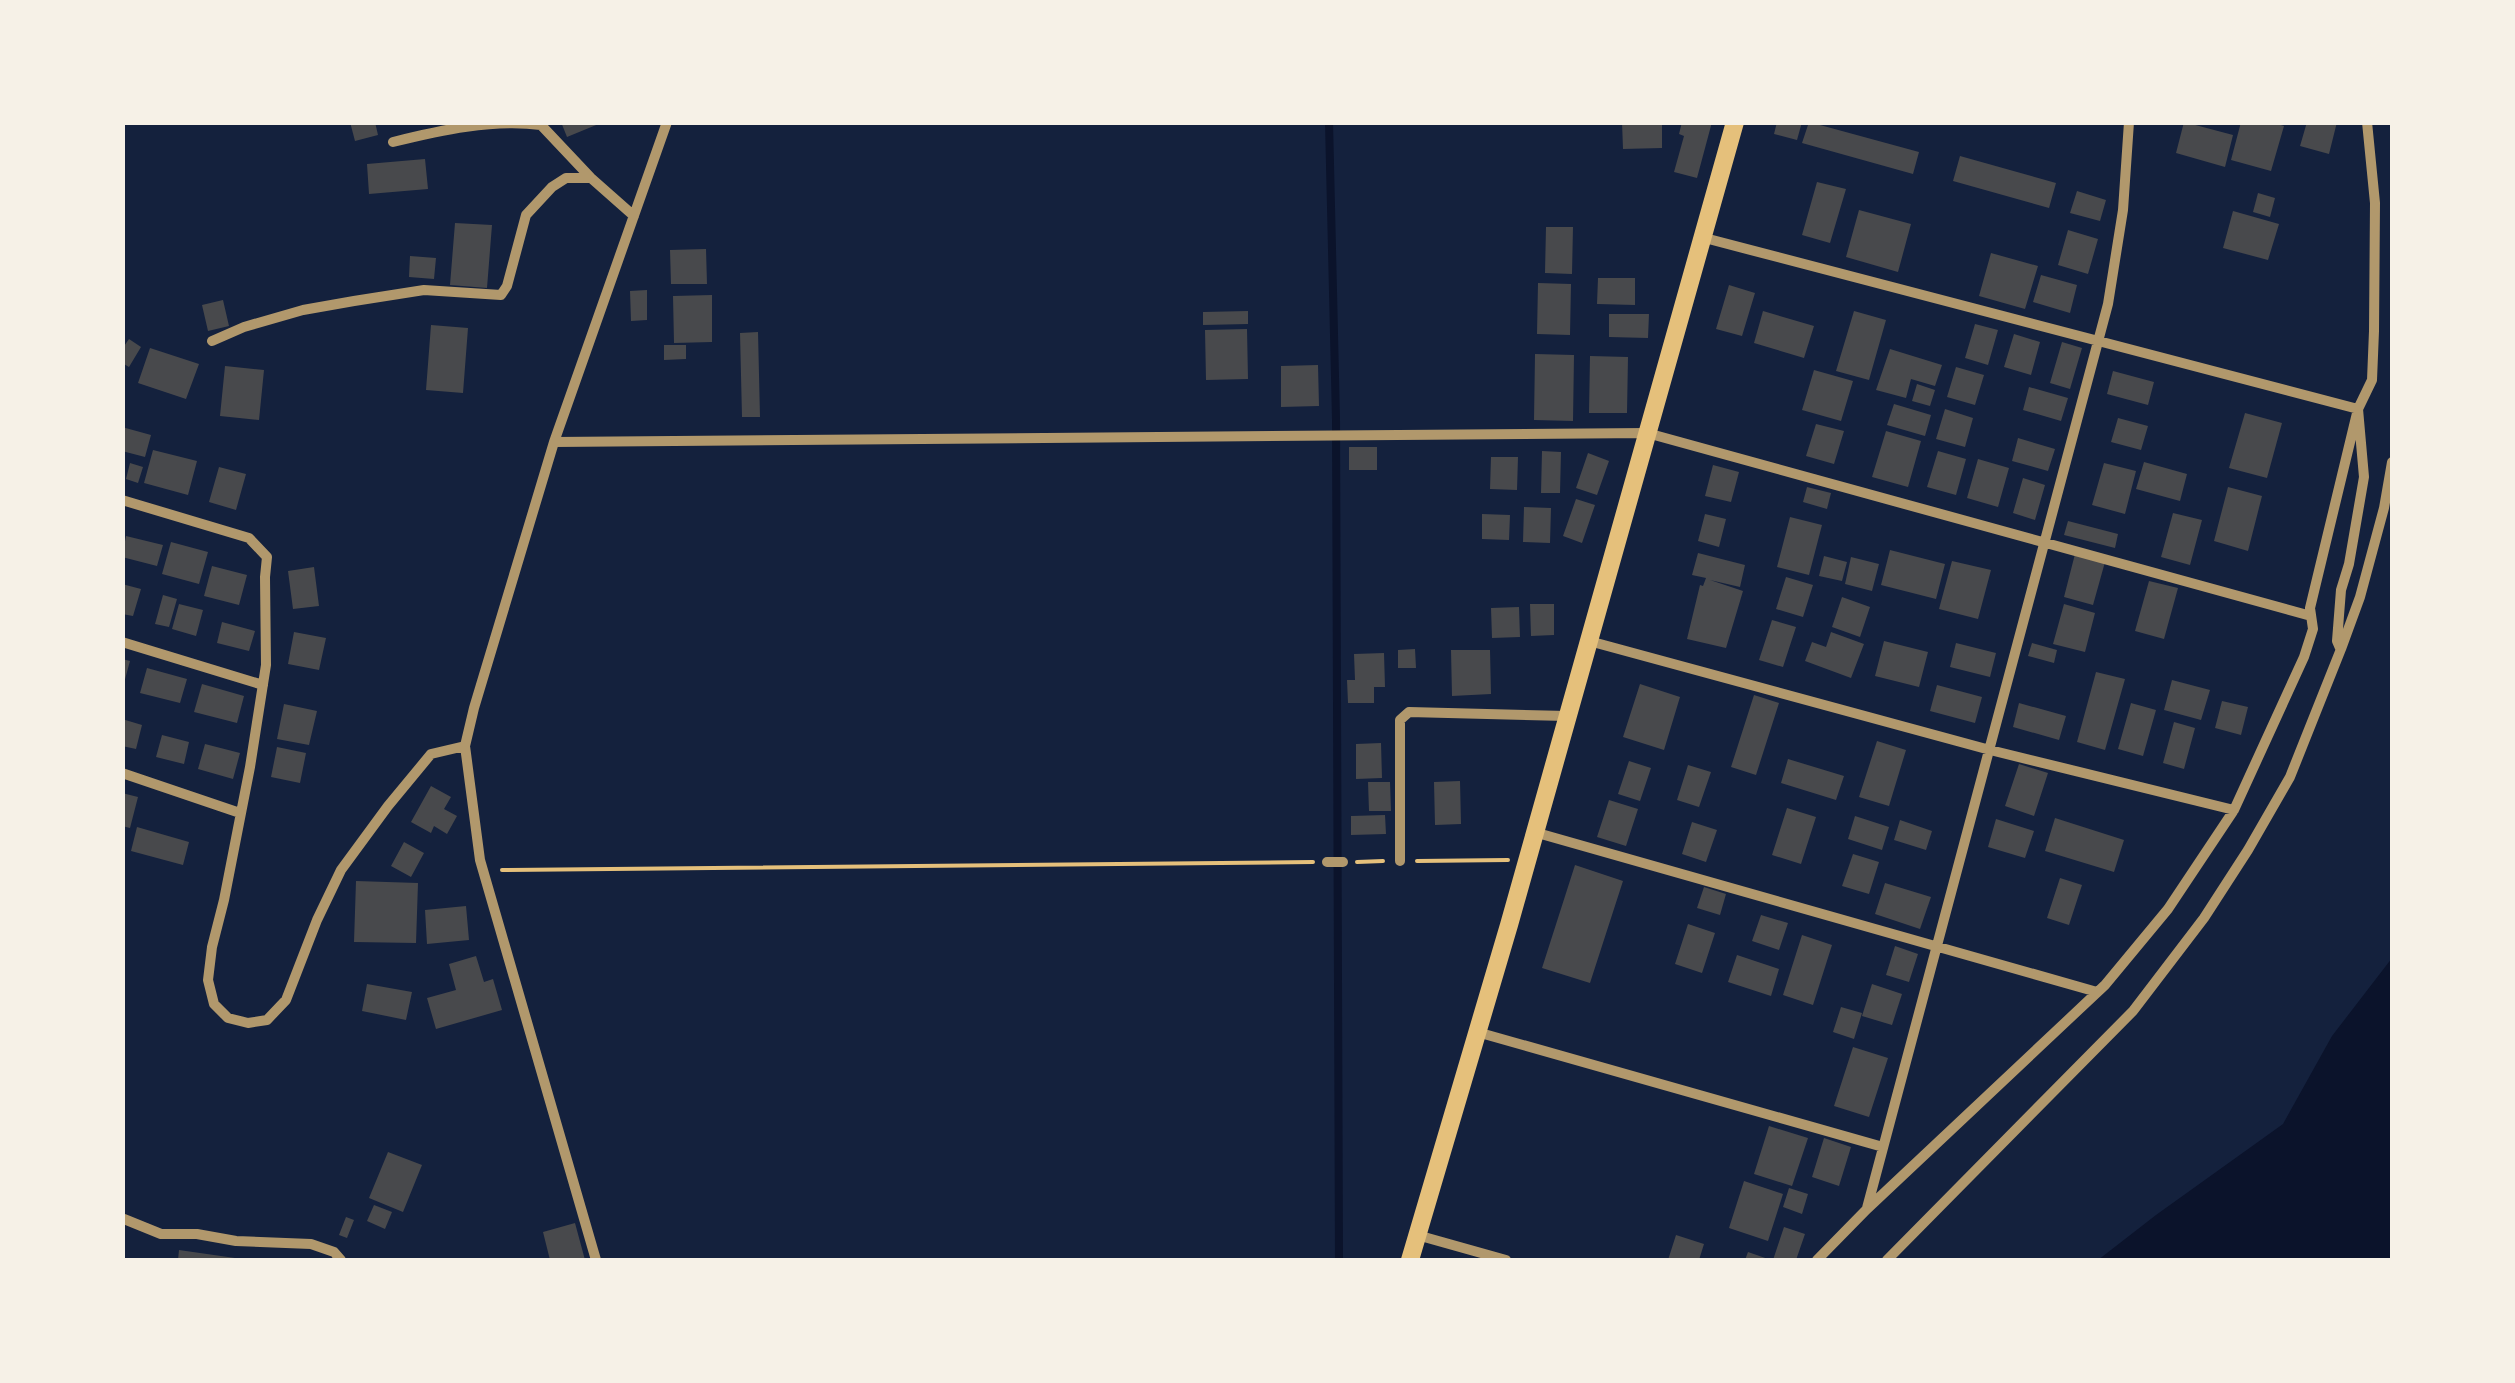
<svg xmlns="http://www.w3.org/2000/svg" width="2515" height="1383" viewBox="0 0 2515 1383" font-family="Rubik,sans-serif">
<rect width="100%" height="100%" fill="#14213d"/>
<path fill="#0b132b" d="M2392 958V1260H2098L2156 1215 2283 1124 2332 1036Z"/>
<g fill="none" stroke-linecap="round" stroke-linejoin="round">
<path stroke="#0b132b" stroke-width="8" d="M1329 122 1336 419 1339 1260"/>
</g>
<path fill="#48494c" d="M350 122H375L378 135 355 141Z
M561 122H601V123L567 137Z
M1622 122H1662V148L1623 149Z
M1682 122H1712L1697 178 1674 172 1684 136 1679 134Z
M1777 122H1802L1797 140 1774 134Z
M1809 122 1919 152 1913 174 1802 143Z
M2184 122 2233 135 2225 167 2176 153Z
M2241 122H2271L2284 126 2271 171 2231 160Z
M2307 122H2337L2329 154 2300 146Z
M1960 156 2056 183 2049 208 1953 181Z
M425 159 428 189 369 194 367 164Z
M1817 182 1846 189 1830 243 1802 235Z
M2077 191 2106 200 2100 221 2070 213Z
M2258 193 2275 198 2270 217 2253 212Z
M1859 210 1911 224 1898 272 1846 257Z
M2233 211 2279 224 2268 260 2223 248Z
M455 223 492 225 487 288 450 285Z
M1546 227H1573L1572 274 1545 273Z
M2068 230 2098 239 2088 274 2058 265Z
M706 249 707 284H671L670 250Z
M1991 253 2038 266 2025 309 1979 296Z
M410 256 436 258 434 279 409 277Z
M2041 275 2077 285 2070 313 2033 302Z
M1598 278H1635V305L1597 304Z
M1538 283 1571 284 1570 335 1537 334Z
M1729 285 1755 293 1742 336 1716 329Z
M647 290V320L631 321 630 291Z
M712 295V342L674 343 673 296Z
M223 300 229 326 208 331 202 305Z
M1248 311V324L1203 325V312Z
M1763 311 1814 326 1804 358 1754 343Z
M1854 311 1886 320 1869 380 1836 371Z
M1609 314H1649L1648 338 1609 337Z
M1975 324 1998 330 1988 365 1965 358Z
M431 325 468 328 463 393 426 390Z
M1247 329 1248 379 1206 380 1205 330Z
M758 332 760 417H742L740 333Z
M2014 334 2040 342 2031 375 2004 367Z
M129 339 141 347 129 367 122 363V349Z
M2062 342 2082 348 2070 389 2050 383Z
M664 345H686V359L664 360Z
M150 348 199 364 186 399 138 383Z
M1890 349 1942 365 1935 386 1911 379 1906 398 1876 390Z
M1535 354 1574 355 1573 421 1534 420Z
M1590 356 1628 357 1627 413H1589Z
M1318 365 1319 406 1281 407V366Z
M225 366 264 370 259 420 220 416Z
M1956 367 1984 375 1975 405 1947 397Z
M1814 370 1853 381 1841 421 1802 410Z
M2113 371 2154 382 2148 405 2107 394Z
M1917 384 1935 390 1930 406 1912 401Z
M2029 387 2068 398 2061 421 2023 410Z
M1894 404 1931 415 1925 436 1887 425Z
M1945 409 1973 418 1965 447 1936 439Z
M2245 413 2282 423 2267 478 2229 468Z
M2118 418 2148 426 2141 450 2111 442Z
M1816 424 1844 431 1834 464 1806 456Z
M122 427 151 435 145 457 122 451Z
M1886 431 1921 441 1908 487 1872 477Z
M2018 438 2055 449 2048 471 2012 461Z
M1349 447H1377V470H1349Z
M153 450 197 461 188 495 144 483Z
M1542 451 1561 452 1560 493H1541Z
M1938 451 1966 459 1956 495 1927 487Z
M1588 453 1609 461 1597 495 1576 488Z
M1491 457H1518L1517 490 1490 489Z
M1978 459 2009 468 1998 507 1967 498Z
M2144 462 2187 474 2180 501 2136 489Z
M130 463 143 467 138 483 126 479Z
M2104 463 2136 471 2125 514 2092 505Z
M1713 465 1739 472 1731 502 1705 496Z
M219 467 246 474 236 510 209 502Z
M2023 478 2045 485 2035 520 2013 513Z
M1807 487 1831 493 1827 509 1803 502Z
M2228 487 2262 496 2248 551 2214 541Z
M1576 499 1595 505 1582 543 1563 536Z
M1524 507 1551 508 1550 543 1523 542Z
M2173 513 2202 520 2190 565 2161 557Z
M1482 514 1510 515 1509 540 1482 539Z
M1705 514 1726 519 1719 547 1698 541Z
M1790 517 1822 525 1809 575 1777 567Z
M2068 521 2118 534 2115 548 2064 535Z
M126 536 163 545 157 566 122 557Z
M171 542 208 552 199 584 162 574Z
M1890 550 1945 564 1936 599 1881 585Z
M1698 553 1745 565 1740 587 1710 580 1743 591 1726 648 1687 639 1700 585 1703 586 1706 578 1692 575Z
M2075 554 2105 562 2093 605 2064 597Z
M1824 556 1847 562 1842 581 1819 576Z
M1851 557 1879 564 1872 591 1845 584Z
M1952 561 1991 570 1978 619 1939 609Z
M212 566 247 575 239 605 204 596Z
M314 567 319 606 293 609 288 571Z
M1786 577 1813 585 1803 617 1776 609Z
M2149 581 2178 588 2164 639 2135 631Z
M122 584 141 589 133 616 122 614Z
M163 595 177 599 169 627 155 624Z
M1842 597 1870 607 1860 637 1832 627Z
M179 604 203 610 196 636 172 629Z
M1530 604H1554V635L1531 636Z
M2064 604 2095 613 2085 652 2053 644Z
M1519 607 1520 637 1492 638 1491 608Z
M1772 620 1796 627 1783 667 1759 660Z
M222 622 255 631 249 651 217 643Z
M294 632 326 638 319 670 288 664Z
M1831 632 1864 644 1851 678 1805 661 1812 642 1826 647Z
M1884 641 1928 652 1919 687 1875 676Z
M1956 643 1996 653 1990 677 1950 667Z
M2032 643 2057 650 2054 663 2028 656Z
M1415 649 1416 668H1398V650Z
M1451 650H1490L1491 694 1452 696Z
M1384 653 1385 687H1374V703H1348L1347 680H1355L1354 654Z
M122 659 130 661 124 683H122Z
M147 668 187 679 180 703 140 693Z
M2096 672 2125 679 2105 750 2077 742Z
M2172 680 2210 690 2201 720 2164 710Z
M202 684 244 696 237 723 194 712Z
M1640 684 1680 697 1664 750 1623 737Z
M1937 685 1982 697 1975 723 1930 711Z
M1754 695 1779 703 1756 775 1731 767Z
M2222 701 2248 707 2241 735 2215 728Z
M2019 703 2066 716 2059 740 2013 727Z
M2131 703 2156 710 2143 756 2118 749Z
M284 704 317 711 309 745 277 739Z
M122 719 142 725 136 749 122 746Z
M2174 722 2195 728 2184 769 2163 763Z
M162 735 189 742 184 764 156 757Z
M1877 741 1906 750 1889 806 1859 797Z
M1381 743 1382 778 1356 779V744Z
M205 744 240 753 233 779 198 769Z
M277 747 306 753 300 783 271 777Z
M1788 759 1844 776 1836 800 1781 783Z
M1629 761 1651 768 1640 801 1618 794Z
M2019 764 2048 773 2034 816 2005 806Z
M1688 765 1711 772 1699 807 1677 800Z
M1460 781 1461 824 1435 825 1434 782Z
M1368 782H1390L1391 811H1369Z
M431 786 451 797 444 809 457 816 447 834 434 826 431 833 411 822Z
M122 793 138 797 130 828 122 826Z
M1609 800 1638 809 1626 846 1597 837Z
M1787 808 1816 817 1801 864 1772 855Z
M1385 815 1386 834 1351 835V816Z
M1855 816 1889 827 1882 850 1848 839Z
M2055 818 2124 840 2114 872 2045 851Z
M1996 819 2034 831 2025 858 1988 847Z
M1900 820 1932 831 1926 850 1894 840Z
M1692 822 1717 830 1706 862 1682 854Z
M137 827 189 842 183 865 131 851Z
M404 842 424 853 411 877 391 866Z
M1853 854 1879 862 1869 894 1842 886Z
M1575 865 1623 881 1590 983 1542 968Z
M2060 878 2082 885 2069 925 2047 918Z
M356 881 418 883 416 943 354 942Z
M1885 883 1931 897 1920 929 1875 914Z
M1704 887 1726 894 1720 915 1697 908Z
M466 906 469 940 427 944 425 910Z
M1761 915 1788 923 1779 950 1752 941Z
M1688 924 1715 933 1702 973 1675 964Z
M1802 935 1832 945 1813 1005 1783 995Z
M1895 946 1918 954 1909 982 1886 975Z
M1737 955 1779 969 1771 996 1728 982Z
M476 956 484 982 493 979 502 1010 436 1029 427 998 456 990 449 964Z
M367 984 412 992 406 1020 362 1011Z
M1872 984 1902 994 1892 1025 1862 1016Z
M1841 1007 1862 1013 1854 1039 1833 1032Z
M1853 1047 1888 1058 1869 1117 1834 1106Z
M1769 1126 1808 1138 1792 1186 1754 1174Z
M1824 1138 1851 1147 1839 1186 1812 1177Z
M388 1152 422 1165 403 1212 369 1198Z
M1744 1181 1783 1194 1768 1241 1729 1228Z
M1789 1188 1808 1194 1802 1214 1783 1207Z
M374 1205 392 1212 385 1229 367 1221Z
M346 1217 354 1220 347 1238 339 1235Z
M575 1223 585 1260H550L543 1232Z
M1784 1227 1805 1234 1796 1260H1773Z
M1676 1235 1704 1244 1699 1260H1668Z
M179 1250 235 1258V1260H178Z
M1748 1252 1771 1260H1745Z"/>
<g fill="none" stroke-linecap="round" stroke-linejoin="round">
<path stroke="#e5c07b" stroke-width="4" d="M1417 861 1508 860
M1357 862 1383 861
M502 870 1313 862"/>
<path stroke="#b1986c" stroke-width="10" d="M393 142C441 130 492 119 541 125L591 178 634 216
M1701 237 2358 409 2364 477 2349 564 2341 590 2337 641 2340 648
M212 341 244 327 303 310 354 301 424 290 501 295 507 286 526 215 552 187 566 178H591
M554 442 1647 433 2311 616
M122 500 249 538 267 557 265 577 266 665 250 767 224 900 212 947 208 980 214 1004 228 1018 248 1023 267 1020 286 1000 317 920 341 870 388 806 431 754 465 746
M1589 641 1990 750 2234 810
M122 642 263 685
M122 773 240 813
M1534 832 2097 992
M1400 861V720L1409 712 1567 716
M1327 862H1343
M1477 1032 1883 1147
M1867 1208 2108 304 2123 210 2129 122
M124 1219 161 1234H197L236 1241 311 1244 334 1252 341 1260
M1417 1235 1506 1260
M596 1260 480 860 465 746 474 708 554 442 667 122
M1817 1260 1867 1209 2105 985 2168 909 2234 810 2304 657 2313 629 2310 608 2358 409 2372 380 2374 331 2375 203 2367 122
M1887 1260 2133 1011 2204 918 2248 850 2290 777 2341 649 2360 597 2384 508 2392 462"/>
<path stroke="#e5c07b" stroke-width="18" d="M1410 1260 1509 925 1735 122"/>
</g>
<rect width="2515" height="1383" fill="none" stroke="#f6f1e7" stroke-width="250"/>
</svg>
